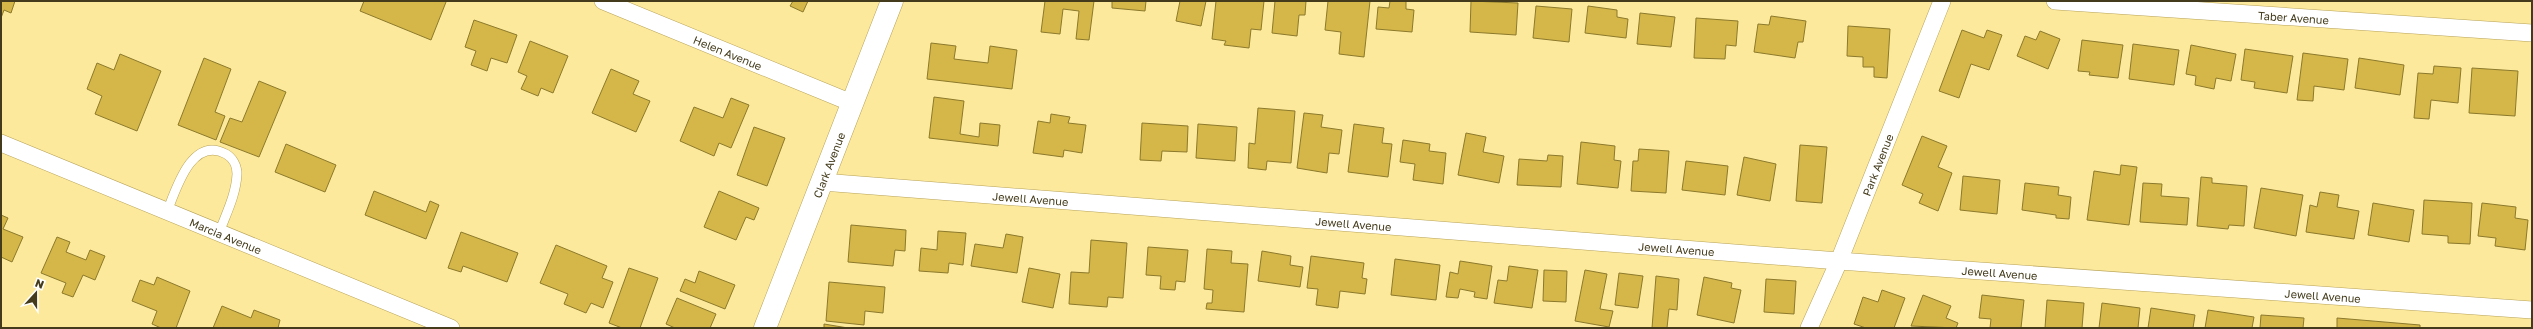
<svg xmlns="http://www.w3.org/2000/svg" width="2533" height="329" viewBox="0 0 2533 329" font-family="'Golos Text',sans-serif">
<rect width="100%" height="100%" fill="#fde99c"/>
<path fill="#d4b748" stroke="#8c792b" d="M1 1H15L11 13 4 10 1 18Z
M364 1H445L446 2 431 40 360 11Z
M793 1H808L803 12 790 6Z
M1045 1H1094L1089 40 1076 39 1079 11 1063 9 1060 34 1041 32Z
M1112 1H1146L1145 11 1112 8Z
M1180 1H1206L1201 26 1176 21Z
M1216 1H1264L1261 30 1251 29 1249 48 1224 45 1226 41 1212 39Z
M1275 1H1306L1305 15H1299L1297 36 1272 33Z
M1328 1H1370L1364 57 1339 54 1341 32 1325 30Z
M1390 1H1406V9L1414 10 1412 32 1376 29 1378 7 1389 8Z
M1471 1 1518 3 1516 35 1470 32Z
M1536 6 1572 9 1569 42 1533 38Z
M1588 6 1617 10V17L1628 19 1626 38 1585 33Z
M1640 13 1675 17 1671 47 1637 44Z
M1771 16 1806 21 1803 42H1798L1795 58 1754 52 1758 24 1769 25Z
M1696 18 1738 21 1736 46 1726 45 1725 59 1694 58Z
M474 20 517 35 507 63 491 58 487 71 471 65 476 51 465 47Z
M1848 26 1890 29 1887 78 1874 77V67H1863V57L1847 56Z
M1962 30 1984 38 1987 30 2002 35 1989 70 1971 64 1959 98 1939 91Z
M2040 31 2060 39 2048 69 2017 56 2025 36 2036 40Z
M2082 40 2123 45 2118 78 2089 75 2090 72 2078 71Z
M530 41 568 56 553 93 541 88 538 96 521 89 527 76 518 72Z
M931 43 956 46 954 59 988 63 990 46 1017 50 1012 89 927 79Z
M2133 44 2179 50 2174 85 2129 79Z
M2191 45 2236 54 2231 81 2216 78 2214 89 2195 85 2196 76 2186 74Z
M2245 49 2293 56 2287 93 2254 88 2255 82 2241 80Z
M2303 53 2348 59 2344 90 2314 86 2313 101 2297 100Z
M120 54 161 71 137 131 95 114 102 96 87 89 97 63 114 70Z
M204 58 231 69 215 112 225 116 216 140 178 125Z
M2359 58 2404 65 2400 95 2355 88Z
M2434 66 2461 68 2458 103 2431 100 2429 119 2414 118 2418 73 2433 74Z
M2472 68 2518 71 2515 116 2469 113Z
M611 69 639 81 633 94 650 101 636 132 592 113Z
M259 81 286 92 259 157 220 142 230 118 242 122Z
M934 97 964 101 960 134 979 137 980 123 1000 125 998 146 929 138Z
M731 98 749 105 731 148 719 143 714 156 680 141 694 107 723 118Z
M1258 108 1295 111 1291 163 1267 161 1266 170 1248 168 1249 143 1255 144Z
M1304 113 1323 115 1321 127 1342 130 1339 154 1329 153 1327 173 1297 168Z
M1051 114 1070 117 1068 123 1086 125 1082 153 1064 150 1063 157 1033 153 1038 121 1050 123Z
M1142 123 1188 126 1187 152 1162 151 1161 161 1140 160Z
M1198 124 1237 127 1235 161 1196 158Z
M1354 124 1384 128 1382 143 1392 144 1388 177 1348 172Z
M754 127 785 138 767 186 737 175Z
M1466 133 1486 137 1483 152 1504 156 1499 183 1458 175Z
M1922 136 1947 146 1938 167 1952 173 1938 211 1919 203 1923 194 1902 185Z
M1403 140 1430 144 1429 151 1446 153 1443 184 1413 180 1415 164 1400 162Z
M1581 142 1615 146 1614 160 1621 161 1618 188 1577 184Z
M286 144 336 165 325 192 275 172Z
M1800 145 1827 147 1822 203 1796 201Z
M1639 149 1669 151 1666 193 1631 191 1633 161H1638Z
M1548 155 1563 156 1561 187 1517 185 1519 159 1547 161Z
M1744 157 1776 164 1770 201 1737 195Z
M1686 161 1728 166 1725 195 1682 190Z
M2121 165 2137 167 2129 225 2087 220 2094 171 2120 175Z
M1963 176 2000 180 1997 214 1960 210Z
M2201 177 2212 178V183L2247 186 2244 226 2229 225 2228 229 2197 226Z
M2025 183 2059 187 2058 195 2071 197 2069 219 2056 218V215L2022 210Z
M2143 183 2162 184 2161 196 2189 198 2187 225 2140 222Z
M2261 188 2303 195 2296 236 2254 228Z
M374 191 426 212 430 201 439 205 426 239 365 215Z
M719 191 759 208 754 220 746 217 736 240 704 227Z
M2320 192 2339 195 2337 207 2359 211 2354 239 2306 232 2310 205 2317 207Z
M2424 200 2472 203 2470 244 2448 243V236L2422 234Z
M2373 203 2414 210 2409 242 2368 235Z
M2482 203 2516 207 2515 218 2528 220 2525 250 2495 246 2496 238 2478 236Z
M1 215 8 218 3 229 23 237 12 262 1 257Z
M851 225 906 230 905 251 895 250 893 266 848 262Z
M938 231 966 233 963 265 949 263 948 273 919 271 921 248 937 250Z
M461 232 518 253 507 282 463 266 461 272 448 268Z
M1006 234 1023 237 1017 273 971 266 975 244 1003 248Z
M57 237 70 242 66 252 86 260 90 250 105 256 95 280 83 275 73 297 62 293 66 283 41 273Z
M1091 240 1127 243 1123 298 1108 297 1107 307 1069 304 1071 272 1089 273Z
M556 245 607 266 602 278 613 282 603 308 591 303 586 313 564 304 568 294 540 283Z
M1148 247 1188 250 1185 282 1176 281 1175 290 1160 289 1161 276 1146 275Z
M1207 249 1232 251 1231 263 1248 264 1244 312 1206 309 1207 303H1212L1213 290 1204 289Z
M1262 251 1291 256 1290 265 1303 267 1300 287 1258 281Z
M1311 256 1364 263 1362 278 1367 279 1365 294 1340 291 1338 308 1316 305 1318 289 1307 288Z
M1395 259 1440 265 1436 300 1391 295Z
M1460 261 1492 266 1487 299 1474 297 1475 292 1460 289 1458 298 1446 297 1450 272 1458 274Z
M1509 266 1538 270 1532 308 1494 303 1498 280 1507 281Z
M629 268 658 278 640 328H622L609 323Z
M1029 268 1060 274 1053 308 1022 302Z
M1544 270 1567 271 1566 302 1543 301Z
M1585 270 1607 274 1600 309 1613 311 1609 327 1575 321Z
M699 271 735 285 725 309 680 291 685 279 695 283Z
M1619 273 1643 276 1638 308 1615 305Z
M1656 276 1679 279 1677 310 1669 309 1667 328H1652Z
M157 277 190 291 176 328H161L152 324 157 311 132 301 140 280 154 285Z
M1704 277 1732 283 1731 288 1741 290 1734 323 1697 315Z
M1766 279 1796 281 1794 314 1764 312Z
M829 282 885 287 883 313 865 311 864 325 826 321Z
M1882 290 1905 298 1894 328H1866L1854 324 1863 297 1878 302Z
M1923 295 1951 306 1946 318 1958 323 1956 328 1911 326Z
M1982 295 2024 300 2021 328H1990L1991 319 1979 318Z
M677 298 716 314 710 328H675L666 324Z
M2047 300 2084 303 2082 328H2045Z
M2102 303 2140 308 2138 328H2099Z
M222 306 251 318 254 310 280 320 278 328H213Z
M2151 308 2195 315 2193 328H2148Z
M2208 310 2254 317 2252 328H2205Z
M2261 315 2304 318 2303 328H2260Z
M2337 318 2420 325V328H2337Z
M824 324 848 328H824Z"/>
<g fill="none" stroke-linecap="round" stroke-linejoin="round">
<defs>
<path id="lane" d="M167 212C176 189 192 135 226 154 233 158 237 166 237 174 236 195 226 214 219 233"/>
<g id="street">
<path id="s1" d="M603 1 852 103"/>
<path id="s2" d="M2055 1 2532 33"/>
<path id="s3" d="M1 143 451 328"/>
<path id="s4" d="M822 182 1839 261 2532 310"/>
<path id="s5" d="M1809 328 1839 261 1942 1"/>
</g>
<g id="secondary">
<path id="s6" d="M765 328 892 1"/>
</g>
</defs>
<use href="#lane" stroke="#b7a358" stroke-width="10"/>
<use href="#street" stroke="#b7a358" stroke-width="18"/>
<use href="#secondary" stroke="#b7a358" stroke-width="23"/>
<use href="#lane" stroke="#fff" stroke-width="9"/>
<use href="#street" stroke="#fff" stroke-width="17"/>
<use href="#secondary" stroke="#fff" stroke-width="22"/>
</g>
<g text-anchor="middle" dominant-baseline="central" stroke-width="3" stroke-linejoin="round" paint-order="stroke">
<g font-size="11" fill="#433b1b" stroke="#fff">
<text stroke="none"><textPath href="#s2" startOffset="239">Taber Avenue</textPath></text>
<text stroke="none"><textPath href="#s1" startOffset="135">Helen Avenue</textPath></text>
<text stroke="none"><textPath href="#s6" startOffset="175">Clark Avenue</textPath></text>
<text stroke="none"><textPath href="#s5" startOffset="177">Park Avenue</textPath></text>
<text stroke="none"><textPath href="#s4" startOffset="209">Jewell Avenue</textPath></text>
<text stroke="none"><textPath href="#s4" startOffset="533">Jewell Avenue</textPath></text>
<text stroke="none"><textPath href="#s3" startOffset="243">Marcia Avenue</textPath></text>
<text stroke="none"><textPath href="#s4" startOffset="857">Jewell Avenue</textPath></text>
<text stroke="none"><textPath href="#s4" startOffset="1181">Jewell Avenue</textPath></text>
<text stroke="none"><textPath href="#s4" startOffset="1505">Jewell Avenue</textPath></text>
</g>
</g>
<rect width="2533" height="329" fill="none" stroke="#433b1b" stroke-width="4"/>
<g transform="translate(36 293) rotate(21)" stroke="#ffffff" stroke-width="3" paint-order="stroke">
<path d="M0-3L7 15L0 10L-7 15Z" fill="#433b1b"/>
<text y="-6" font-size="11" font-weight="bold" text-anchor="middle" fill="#433b1b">N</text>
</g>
</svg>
